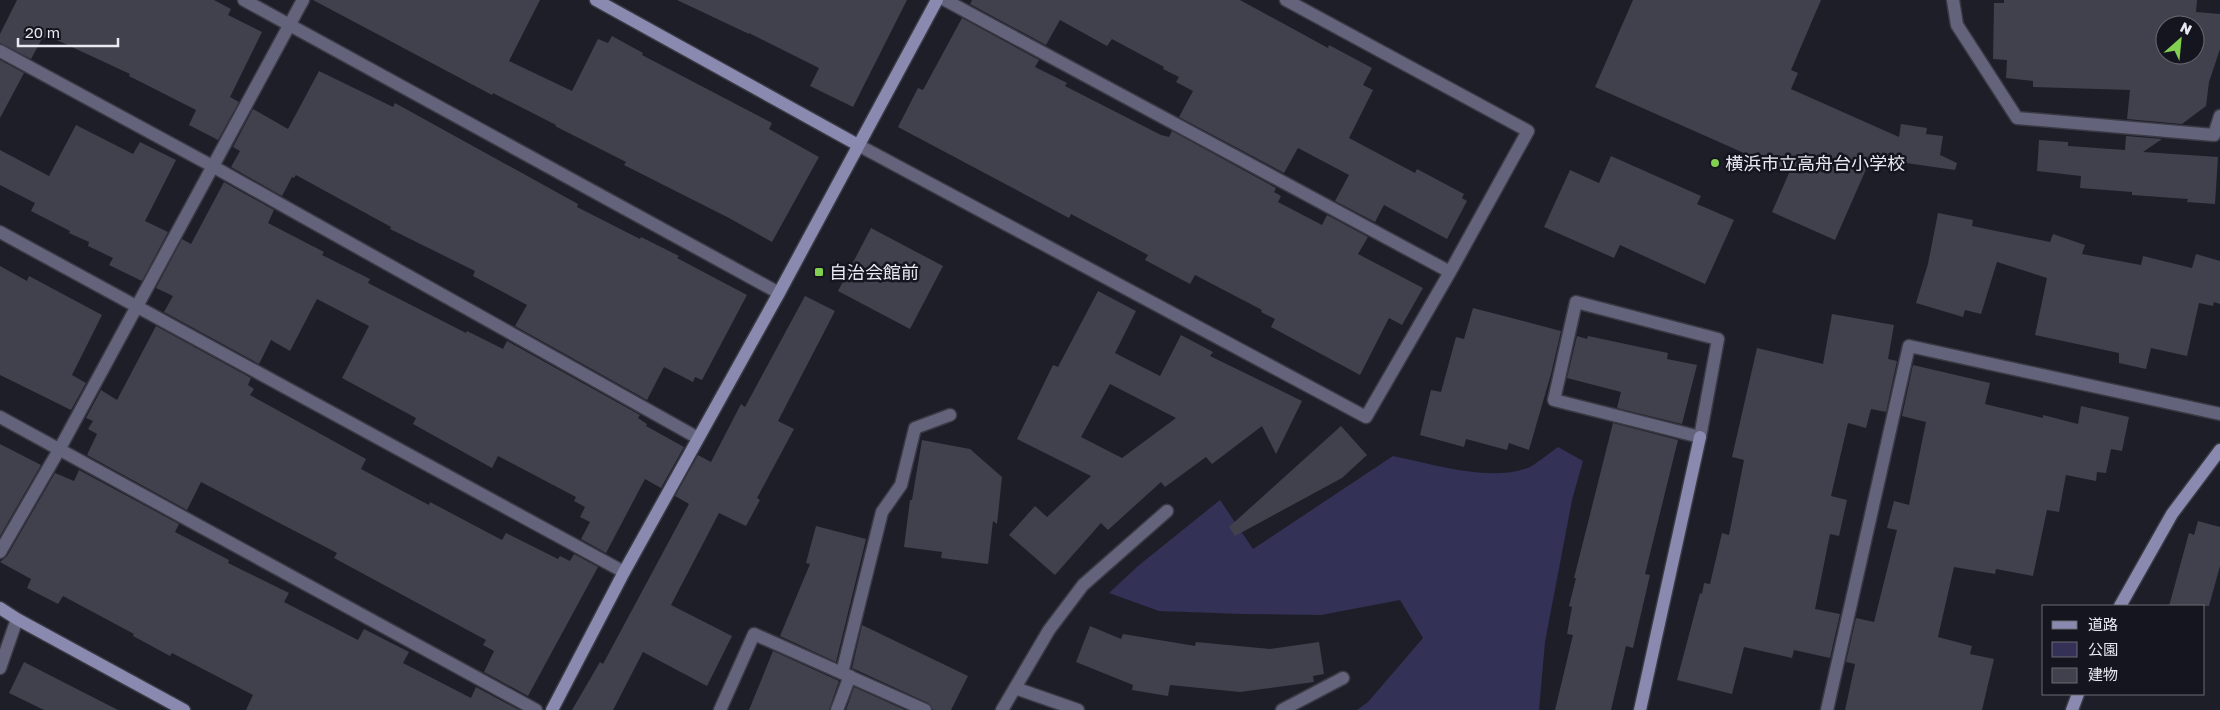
<svg xmlns="http://www.w3.org/2000/svg" width="2220" height="710" viewBox="0 0 2220 710" font-family="'Golos Text','Noto Sans JP',sans-serif">
<rect width="100%" height="100%" fill="#1e1e29"/>
<path fill="#333156" d="M1558 447 1583 461 1572 500 1545 642 1539 710H1357L1368 702 1423 638 1400 600 1321 615 1243 614 1159 611 1109 593 1138 566 1220 500 1253 549 1393 456C1433 464 1491 483 1530 467 1539 462 1549 453 1558 447Z"/>
<path fill="#41414d" fill-rule="evenodd" d="M17 0H214L231 9 228 15 262 32 230 97 239 102 218 140 189 125 196 110 129 76 130 74 46 35 45 38 43 37 31 59 0 43V34Z
M313 0H540L509 61 572 91 598 39 608 43 612 36 643 53 642 55 772 123 769 129 819 157 772 242 729 218 624 165 626 162 555 126 556 125 493 93 492 95Z
M677 0H907L853 107 810 86 819 68 749 33V34Z
M972 0H1240L1328 48 1329 45 1372 68 1363 85 1373 90 1349 138 1415 173 1417 169 1464 194 1462 198 1467 201 1447 239 1384 205 1375 222 1335 201 1349 175 1298 148 1284 173 1179 117 1193 91 1176 82 1179 77 1163 69 1164 67 1112 39 1107 46 1060 20 1046 45 970 4Z
M1633 0H1821L1791 70 1798 73 1791 89 1899 137 1901 124 1927 128 1926 134 1943 136 1940 155 1957 163 1955 170 1871 158 1835 240 1772 212 1789 173 1595 87Z
M2004 0H2197L2196 12 2220 14V49L2209 82 2206 106 2182 124 2127 119 2130 90 2033 87V81L2006 78 2007 60 1993 59 1994 3H2004ZM2165 25H2195V55H2165Z
M962 18 1039 60 1035 67 1067 83 1065 86 1161 135 1169 137 1172 131 1276 188 1274 192 1281 196 1278 202 1322 225 1327 215 1368 237 1358 254 1423 288 1402 325 1389 318 1360 375 1271 327 1275 319 1261 312 1262 310 1195 275 1190 284 1145 260 1148 255 1071 214 1069 218 898 127 918 88 923 90Z
M0 60 24 73 0 118Z
M319 71 393 107 395 103 578 204 577 207 640 239 641 237 679 256 677 258 747 295 702 380 695 377 693 382 664 367 647 400 515 326 527 305 473 276 475 271 390 229 391 227 296 175 294 178 292 177 282 196 231 167 240 151 233 147 253 109 288 129Z
M76 125 133 154 140 142 176 160 145 221 168 232 142 281 109 265 113 258 88 246 89 242 69 233 70 231 31 211 35 203 0 185V150L49 176Z
M2126 136 2162 139 2143 152 2218 157 2215 204 2187 202 2188 199 2132 195V192L2080 188 2081 176 2037 171 2039 140 2068 142V146L2125 150Z
M1611 156 1701 196 1697 204 1734 220 1705 284 1620 245 1614 258 1544 227 1570 170 1599 183Z
M224 182 274 210 268 223 324 252 322 255 370 279 368 283 466 333 467 331 503 349 507 341 640 415 638 418 647 424 646 426 684 447 661 488 645 479 606 553 581 539 590 522 580 517 585 507 574 501 576 497 498 456 492 468 413 424 416 418 342 378 369 326 317 299 290 351 271 340 259 364 164 312 173 296 156 288 182 239 191 244Z
M1938 213 1973 220 1972 226 2050 242 2053 234 2085 245 2082 254 2141 265 2143 256 2192 268 2196 254 2220 261V304L2214 302 2213 306 2199 303 2187 356 2151 348 2146 369 2119 363V353L2035 335 2047 278 1997 262 1981 314 1965 310 1963 317 1916 303 1928 264Z
M871 228 943 266 910 329 838 291Z
M0 266 27 281 29 276 102 315 72 375 86 383 71 410 0 375Z
M1098 291 1136 311 1115 353 1160 376 1181 335 1213 352 1210 356 1302 401 1276 454 1262 426 1212 464 1206 457 1165 487 1161 482 1108 530 1101 523 1055 575 1009 535 1035 506 1047 517 1091 476 1017 439 1053 365 1058 367ZM1110 384 1176 418 1122 458 1081 437Z
M805 296 835 311 778 421 794 429 757 498 760 500 746 526 719 513 671 605 732 636 707 686 643 652 613 710H572L600 662 603 664 689 504 675 496 698 455 711 462 741 404 745 407Z
M1473 308 1561 331 1551 374 1529 450 1509 443 1507 450 1466 439 1464 447 1420 435 1431 390 1441 392 1456 337 1464 339Z
M1832 314 1894 325 1888 359 1897 361 1886 412 1871 409 1866 428 1848 423 1831 496 1847 500 1839 536 1830 534 1815 609 1840 614 1830 658 1794 650 1792 658 1744 647 1732 694 1677 680 1700 593 1702 594 1704 583 1710 584 1722 533 1729 535 1744 460 1732 457 1757 348 1823 364Z
M156 326 251 378 248 385 254 389 250 395 366 459 361 469 429 505 430 502 502 540 506 533 558 559 560 556 570 561 574 554 598 567 528 696 484 672 494 651 483 645 486 640 334 558 337 553 201 482 187 510 87 455 97 434 88 429 93 421 86 418 101 390 117 400Z
M1577 336 1587 339 1588 336 1668 353 1667 359 1697 365 1682 424 1617 408 1621 392 1567 378Z
M1913 365 1990 383 1985 404 2043 418V415L2078 424 2081 406 2129 417 2122 451 2111 449 2106 473 2097 472 2096 481 2066 475 2059 512 2047 510 2033 576 1996 569 1995 574 1954 567 1938 637 1972 646 1970 654 1994 659 1982 710H1845L1855 664 1846 662 1856 618 1874 622 1897 530 1887 528 1894 501 1909 505 1926 422 1902 416Z
M1613 423 1678 440 1645 574 1650 575 1633 648 1626 646 1611 710H1555L1573 635 1567 634 1572 607 1569 606 1576 578H1574Z
M1341 426 1367 455 1342 478 1235 536 1229 527Z
M922 440 970 449 1002 477 997 524 993 521 988 564 941 558 942 552 904 547 910 500H912Z
M0 444 41 465 0 536Z
M79 470 179 524 175 532 229 560 228 563 289 593 284 602 358 640 364 629 409 652 403 663 471 698 476 687 519 710H246L253 695 172 653 170 656 133 636 134 634 63 596 58 604 27 588 31 579 0 562 7 556 55 473 74 481Z
M2198 521 2220 527V566L2209 606H2169L2189 533 2194 535Z
M816 526 866 539 836 662 780 636 810 564 806 563Z
M862 625 968 676 951 710H933L928 703 852 668Z
M1090 626 1121 639 1123 634 1195 646 1196 642 1270 649 1319 642 1324 674 1313 676 1314 682 1240 692 1170 685 1168 696 1132 690 1133 685 1076 662Z
M773 651 839 681 829 710H749Z
M24 662 118 710H44L9 693Z
M854 687 905 710H846Z"/>
<g fill="none" stroke-linecap="round" stroke-linejoin="round">
<defs>
<path id="lane" d="M837 710 850 676"/>
<path id="street" d="M244 0 779 293
M945 0 1450 272
M1953 0 1957 25 2017 118 2214 135 2220 116
M0 51 214 167 698 438
M858 145 1366 417 1450 272 1528 131 1286 0
M0 232 624 572
M1576 302 1718 339 1700 437 1554 400Z
M0 417 536 710
M0 552 59 450 303 0
M0 668 17 619
M842 673 882 512 901 485 915 428 950 415
M1015 688 1078 710
M720 710 754 634 925 710
M1002 710 1049 630 1083 585 1167 511
M1282 710 1343 678
M1827 710 1909 346 2220 414"/>
<path id="secondary" d="M596 0 858 145
M2120 606 2172 514 2220 450
M0 608 17 619 184 710
M552 710 624 572 779 293 937 0
M1640 710 1700 437
M2072 710 2078 694"/>
</defs>
<use href="#lane" stroke="#3a3a45" stroke-width="15"/>
<use href="#street" stroke="#3a3a45" stroke-width="15"/>
<use href="#secondary" stroke="#3a3a45" stroke-width="15"/>
<use href="#lane" stroke="#63637b" stroke-width="12"/>
<use href="#street" stroke="#63637b" stroke-width="12"/>
<use href="#secondary" stroke="#8a8ab0" stroke-width="12"/>
</g>
<g fill="#82d04f" stroke="#15151f" stroke-width="2">
<circle cx="1715" cy="163" r="5"/>
<rect x="814" y="267" width="10" height="10" rx="2.5"/>
</g>
<g text-anchor="middle" dominant-baseline="central" stroke-width="5" stroke-linejoin="round" paint-order="stroke">
<g font-size="18" fill="#e9e9f1" stroke="#15151f" text-anchor="start">
<text x="1725" y="163">横浜市立高舟台小学校</text>
<text x="829" y="272">自治会館前</text>
</g>
</g>
<rect x="2042" y="605" width="162" height="90" fill="#15151f" stroke="#6a6a73"/>
<rect x="2052" y="621" width="25" height="8" fill="#8a8ab0" stroke="#6a6a73"/>
<text x="2088" y="630" font-size="15" fill="#e9e9f1">道路</text>
<rect x="2052" y="642" width="25" height="15" fill="#333156" stroke="#6a6a73"/>
<text x="2088" y="655" font-size="15" fill="#e9e9f1">公園</text>
<rect x="2052" y="668" width="25" height="15" fill="#41414d" stroke="#6a6a73"/>
<text x="2088" y="680" font-size="15" fill="#e9e9f1">建物</text>
<g transform="translate(2180 40) rotate(27)"><circle r="24" fill="#15151f" stroke="#6a6a73"/>
<path d="M0-4L9 19L0 12L-9 19Z" fill="#82d04f"/>
<text y="-8" font-size="14" font-weight="bold" text-anchor="middle" fill="#e9e9f1">N</text>
</g>
<path d="M18 38v8h100v-8" fill="none" stroke="#e9e9f1" stroke-width="2.5"/>
<text x="25" y="38" font-size="15" fill="#e9e9f1" stroke="#15151f" stroke-width="4" paint-order="stroke">20 m</text>
</svg>
